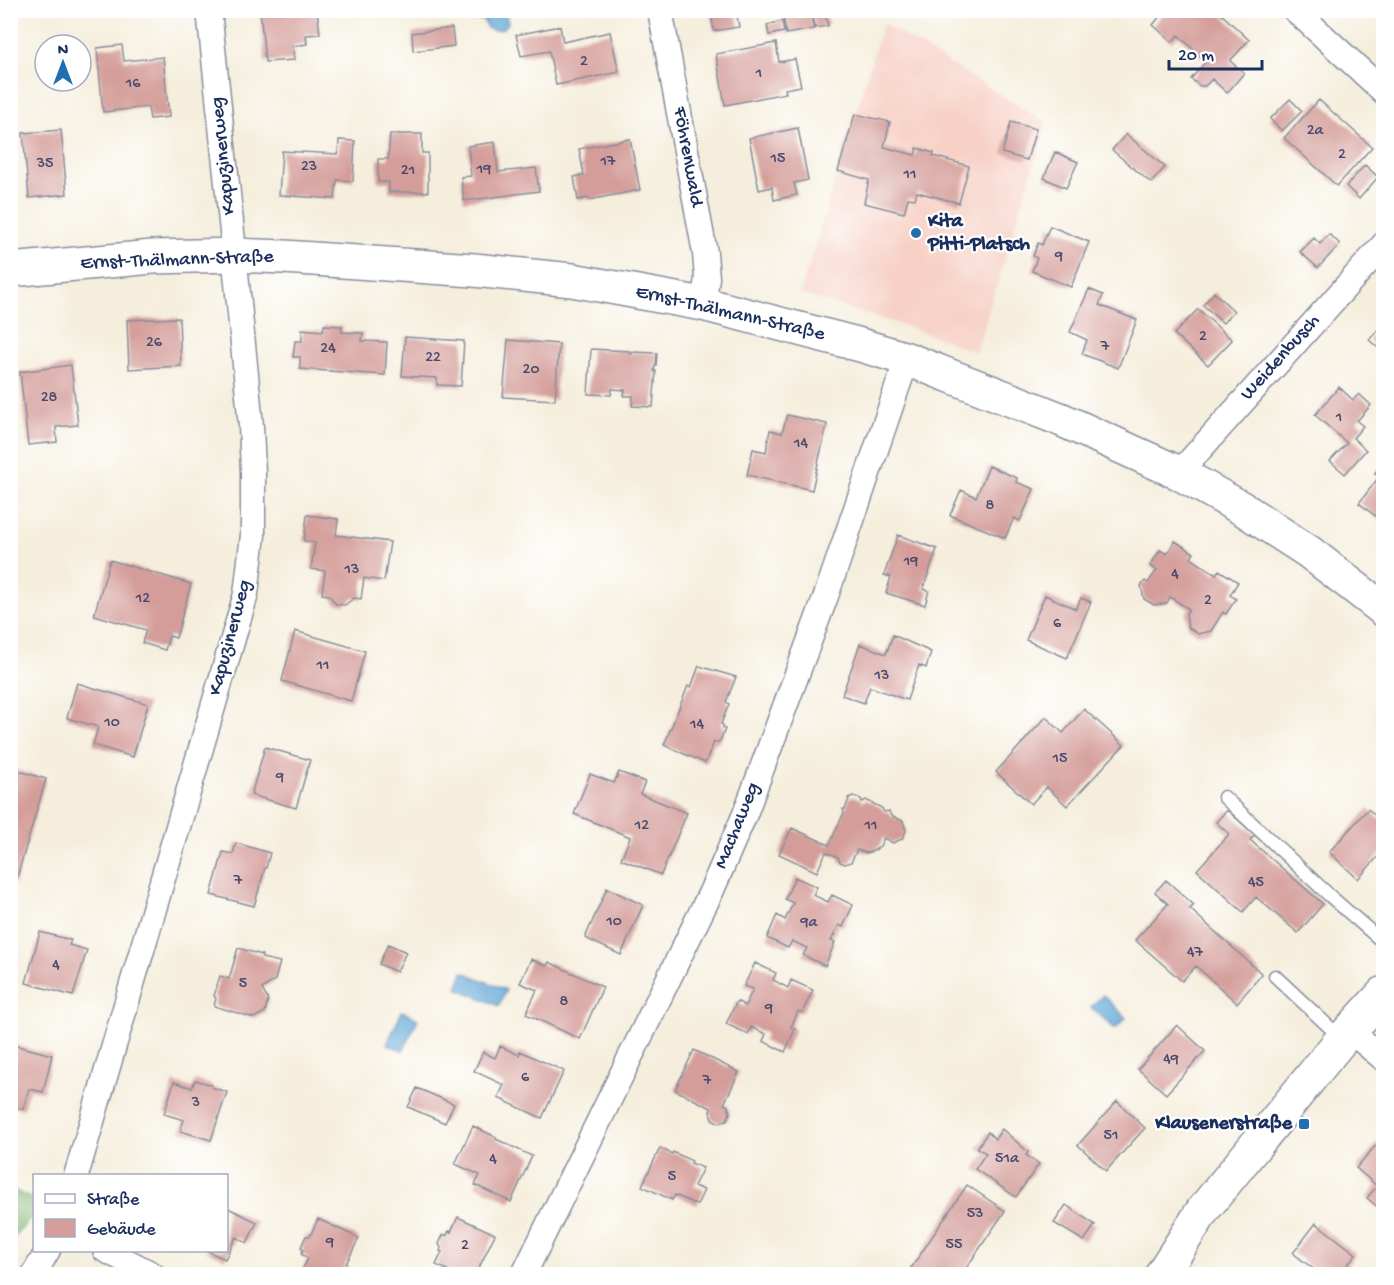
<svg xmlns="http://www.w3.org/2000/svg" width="1394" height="1285" viewBox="0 0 1394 1285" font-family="'Gochi Hand',sans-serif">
<rect width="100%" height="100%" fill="#fff"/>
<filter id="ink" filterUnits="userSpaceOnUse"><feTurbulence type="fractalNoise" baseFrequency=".0167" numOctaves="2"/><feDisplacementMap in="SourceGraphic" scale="12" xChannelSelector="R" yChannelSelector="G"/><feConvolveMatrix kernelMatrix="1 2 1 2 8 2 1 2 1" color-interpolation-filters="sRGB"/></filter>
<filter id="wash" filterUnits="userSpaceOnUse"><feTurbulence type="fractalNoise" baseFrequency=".008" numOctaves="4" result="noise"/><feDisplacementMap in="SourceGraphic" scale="24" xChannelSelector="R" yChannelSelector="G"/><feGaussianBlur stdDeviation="1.35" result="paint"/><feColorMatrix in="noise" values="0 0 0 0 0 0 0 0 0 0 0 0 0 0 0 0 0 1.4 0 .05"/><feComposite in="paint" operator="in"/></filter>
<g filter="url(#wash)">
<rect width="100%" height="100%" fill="#f5eedc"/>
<path fill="#f7d1c6" d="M883 23 1047 123 976 352 909 327 800 294Z"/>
<path fill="#84b772" stroke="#507368" stroke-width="1.5" d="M11 1189 34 1200V1214L11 1241Z"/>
<path fill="#62a7d7" stroke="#3e6b9a" stroke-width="1.5" d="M447 11H503L506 15 508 23C503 31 494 32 487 28L483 20H474L472 16 462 12Z
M463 972 506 990 499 1006 457 988Z
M1103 995 1126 1018 1115 1029 1091 1007Z
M402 1011 418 1019 403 1051 387 1044Z"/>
<g id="blocks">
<path fill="#d49d99" d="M260 10H317L320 34 306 35 307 44 293 46 294 60 265 62Z
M710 10H736L739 27 714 31Z
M820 10H825L828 26 815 28 812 12Z
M1165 10H1176L1179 13 1181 10H1217L1249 40 1230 61 1244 73 1227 93 1212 79 1205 86H1200L1191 79 1206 61 1178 35 1172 42 1153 25Z
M810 12 814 29 786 34 783 17Z
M782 21 784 32 769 35 767 25Z
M560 26 563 42 610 32 619 72 556 85 549 51 521 56 516 35Z
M452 28 454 46 413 51 412 33Z
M776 43 779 62 795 59 801 86 785 89 786 93 725 105 716 54Z
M122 45 124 61 163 57 169 117 150 119 148 107 103 112 97 48Z
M1290 99 1302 111 1282 131 1270 119Z
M1319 100 1372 147 1337 186 1284 138Z
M855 114 890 122 884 147 915 155 917 148 934 153 933 156 969 166 959 203 917 192 915 199 908 198 904 213 864 203 869 180 838 171Z
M1011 122 1036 129 1027 160 1002 153Z
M798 128 808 180 794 183 797 195 774 200 772 187 759 190 749 138Z
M61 130 67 194 29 198 23 133Z
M390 134H422V153H428V192H389V182H378V159H388Z
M1126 134 1165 167 1151 183 1112 150Z
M630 139 640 190 589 200 588 198 578 200 574 177 584 175 579 149Z
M339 140 355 141 353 181 337 180 335 199 279 195 282 151 338 154Z
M495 142 498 172 536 168 539 191 464 201 461 177 471 176 468 146Z
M1055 152 1078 162 1066 188 1044 178Z
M1365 165 1378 177 1359 199 1346 186Z
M1050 226 1089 242 1071 287 1032 271 1037 258 1033 256 1038 243 1042 245Z
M1329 234 1340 244 1318 268 1300 252 1314 238 1320 244Z
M1089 289 1103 295 1099 305 1137 320 1118 368 1082 354 1087 340 1070 332Z
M1214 292 1234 311 1223 323 1203 305Z
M1198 309 1232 340 1208 365 1174 334Z
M179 318 181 366 129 369 127 320Z
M1384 323V353L1369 340Z
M324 325 342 326V332L363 333 362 341 387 342 385 375 300 369V357H293L295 341H302V329L323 331Z
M405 337 464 341 461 386 437 385V378L402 376Z
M508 340 559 344 555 400 503 397Z
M591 349 629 351V353L632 354V352L657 353 656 366H655L654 371H656L653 407 632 406 633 396H624L625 390 612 389 611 395 588 394Z
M71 365 78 425 56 427 57 442 28 445 20 372Z
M1339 387 1353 400 1359 394 1371 405 1357 421 1363 426 1353 438 1366 450 1345 474 1330 461 1347 443 1315 415Z
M787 415 827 424 812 490 747 475 753 449 766 452 770 430 782 433Z
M1384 462V523L1359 503 1379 477 1375 473Z
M989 466 1017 478 1016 482 1034 489 1020 521 1014 518 1005 538 950 515 961 490 976 497Z
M307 515 338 519 336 535 390 542 384 581 364 578 361 599 354 598 345 605 336 604 329 595 322 594 325 571 311 569 315 543 304 541Z
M898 535 937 549 923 589 929 591 925 605 886 593 891 577 884 575Z
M1175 541 1194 553 1191 558 1203 566 1216 574 1219 570 1238 582 1230 595 1236 599 1226 614 1223 612 1211 631 1198 634 1188 627 1186 614 1189 609 1170 597 1167 603 1154 605 1144 599 1141 586 1145 581 1148 583 1157 570 1150 566 1160 550 1167 554Z
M110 560 191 584 176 638 169 636 165 650 142 643 146 630 94 615Z
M1045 595 1076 609 1081 598 1091 602 1067 658 1026 640Z
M295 631 365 651 351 701 282 681Z
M893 635 931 652 926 668 919 665 907 700 870 687 864 703 842 695 860 644 886 654Z
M699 666 736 677 726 702 729 704 721 724 723 725V728L725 729 720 741 716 743 714 742 705 763 664 745 688 686 691 687Z
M77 683 148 704 133 757 93 745 98 727 67 718Z
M1084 709 1124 745 1067 806 1047 787 1031 804 996 772 1046 717 1063 733Z
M265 747 310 760 296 808 251 795Z
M10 768 46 779 15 884 10 882Z
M619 772 645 782 640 794 687 813 661 875 621 859 630 837 574 814 590 774 614 783Z
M853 796 861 799 862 802 866 800 882 808 884 812 889 811 891 816 903 821 906 831 902 839 893 843 884 838 880 846 875 850 867 853 857 850 851 862 845 864 840 862 838 857 826 852 817 872 779 854 792 828 829 845 844 813 843 809H845L849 799 848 798Z
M1368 809 1384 823V850L1358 879 1329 852Z
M1227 810 1255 835 1250 840 1323 904 1298 933 1256 897 1243 912 1197 870 1229 834 1216 822Z
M236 843 270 853 266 868H265L254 906 211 895 223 852 233 854Z
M795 877 817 887 813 895 828 902 832 895 853 905 843 927 839 925 831 941 835 942 825 966 803 955 807 948 792 941 788 948 767 938 777 915 785 920 793 903 785 899Z
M1166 880 1194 905 1190 909 1262 974 1237 1003 1196 966 1182 981 1135 940 1168 904 1155 892Z
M607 888 643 905 621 955 585 938Z
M40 932 71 940 69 945 87 950 73 996 26 983Z
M388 944 406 952 397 972 379 964Z
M238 948 262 955V958L280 962 275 980 262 989 268 1000 265 1012 254 1018 214 1006 216 998 214 996 220 976 229 979Z
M531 959 547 966 549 962 603 987 580 1039 526 1014 537 990 520 983Z
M755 963 776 973 773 980 788 988 791 980 813 990 802 1013 798 1011 791 1027 795 1029 785 1052 763 1041 766 1034 751 1027 748 1034 726 1024 737 1001 745 1006 753 989 744 986Z
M1177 1025 1205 1051 1166 1094 1138 1069Z
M10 1044 52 1055 43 1092 29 1089 23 1109 10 1106Z
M500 1046 519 1055 520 1051 564 1071 542 1118 498 1098 504 1085 474 1071 483 1052 495 1058Z
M694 1050 739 1072 724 1104 728 1106 730 1113 727 1120 719 1123 712 1119 710 1112 711 1108 675 1090Z
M195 1080 212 1085 211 1087 227 1092 211 1140 180 1131 184 1120 164 1114 174 1082 192 1088Z
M417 1088 454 1104 445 1123 408 1107Z
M1117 1101 1145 1128 1106 1171 1078 1145Z
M473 1126 496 1137V1139L532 1156 511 1202 475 1185 480 1175 455 1164Z
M1002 1129 1028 1152 1026 1155 1039 1164 1016 1197 975 1169 986 1153 977 1148 988 1132 995 1139Z
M1384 1136V1205L1380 1209 1367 1198 1377 1186 1356 1168Z
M660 1148 672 1154 673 1152 692 1161 691 1163 703 1168 694 1186 704 1190 697 1205 675 1195 672 1200 642 1186Z
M967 1185 1005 1211 963 1273 962 1274H907Z
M1066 1205 1095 1225 1084 1241 1054 1223Z
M226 1207 257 1222 247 1243 236 1237 225 1259 205 1250H226Z
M458 1217 495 1234 476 1274H456L436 1265 442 1252 440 1251 441 1248 439 1244 443 1235H447L449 1231 451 1232Z
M318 1219 359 1238 341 1274H300L308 1258 301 1254 303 1250 301 1247 306 1236H310Z
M1316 1223 1356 1254 1340 1274H1320L1293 1253Z"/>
</g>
</g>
<g filter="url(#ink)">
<use href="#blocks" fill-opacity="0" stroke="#888e9d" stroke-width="1.5"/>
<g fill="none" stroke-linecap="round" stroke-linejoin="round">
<defs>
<path id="lane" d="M1224 797 1330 896 1384 943
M1275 976 1341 1038"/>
<path id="street" d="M660 10 705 253 707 278 703 304
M1295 10 1384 92
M1179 473 1384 244
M1349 1030 1384 1059
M76 1176 246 594 253 535V472L251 426 232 232 209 10
M105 1250 152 1274
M34 1274 48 1250
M524 1274 711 892 745 814 826 596 907 359"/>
<path id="secondary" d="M10 270 153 257 235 255 284 257 474 270 572 280 703 304 857 344 907 359 1060 419 1179 473 1243 509 1309 552 1384 610
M1162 1274 1203 1210 1342 1039 1384 993"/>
</defs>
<use href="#lane" stroke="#888e9d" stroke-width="15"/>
<use href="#street" stroke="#888e9d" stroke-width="27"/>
<use href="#secondary" stroke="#888e9d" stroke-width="36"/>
<use href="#lane" stroke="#fff" stroke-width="12"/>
<use href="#street" stroke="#fff" stroke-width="24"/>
<use href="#secondary" stroke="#fff" stroke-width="33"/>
</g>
</g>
<g fill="#1f6fb2" stroke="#fff" stroke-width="2">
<circle cx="916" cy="233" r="6"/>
<rect x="1298" y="1118" width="12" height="12" rx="3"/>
</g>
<g text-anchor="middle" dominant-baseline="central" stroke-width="4.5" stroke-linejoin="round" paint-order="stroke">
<g font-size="16" fill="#494a6d">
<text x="584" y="62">2</text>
<text x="759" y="74">1</text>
<text x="133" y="84">16</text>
<text x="1315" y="131">2a</text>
<text x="1342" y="155">2</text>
<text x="778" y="159">15</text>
<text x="608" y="162">17</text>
<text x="45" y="164">35</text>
<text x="309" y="167">23</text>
<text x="484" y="170">19</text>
<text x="408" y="171">21</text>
<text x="910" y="175">11</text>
<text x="1059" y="257">9</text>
<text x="1203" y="337">2</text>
<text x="154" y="343">26</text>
<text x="1105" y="347">7</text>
<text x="328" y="349">24</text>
<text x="433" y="358">22</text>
<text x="531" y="370">20</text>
<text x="49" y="398">28</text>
<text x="1339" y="418">1</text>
<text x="801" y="444">14</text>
<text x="990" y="506">8</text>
<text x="911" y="562">19</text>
<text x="352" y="570">13</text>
<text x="1175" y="575">4</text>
<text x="143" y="599">12</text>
<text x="1208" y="601">2</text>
<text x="1057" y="624">6</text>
<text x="323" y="666">11</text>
<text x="882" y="676">13</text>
<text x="112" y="723">10</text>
<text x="697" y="725">14</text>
<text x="1060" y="759">15</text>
<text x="280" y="778">9</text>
<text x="642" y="826">12</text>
<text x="871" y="826">11</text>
<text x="238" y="881">7</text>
<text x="1256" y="883">45</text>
<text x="614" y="922">10</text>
<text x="809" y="923">9a</text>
<text x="1195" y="953">47</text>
<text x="56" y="966">4</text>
<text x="243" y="984">5</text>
<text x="564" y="1002">8</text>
<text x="769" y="1009">9</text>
<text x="1171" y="1060">49</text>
<text x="525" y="1078">6</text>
<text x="707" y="1081">7</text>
<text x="196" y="1103">3</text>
<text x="1111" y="1136">51</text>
<text x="1007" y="1159">51a</text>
<text x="493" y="1160">4</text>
<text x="672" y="1177">5</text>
<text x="975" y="1214">53</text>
<text x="330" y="1243">9</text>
<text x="954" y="1245">55</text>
<text x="465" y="1246">2</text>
</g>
<g font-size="20" fill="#1b2f5e" stroke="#fff">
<text transform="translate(224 156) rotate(-96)">Kapuzinerweg</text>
<text transform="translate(687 157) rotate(80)">Föhrenwald</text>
<text transform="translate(177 261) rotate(-2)">Ernst-Thälmann-Straße</text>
<text transform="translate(730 314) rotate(13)">Ernst-Thälmann-Straße</text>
<text transform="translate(1281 358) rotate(-48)">Weidenbusch</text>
<text transform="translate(231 638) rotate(-75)">Kapuzinerweg</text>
<text transform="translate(738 826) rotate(-68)">Machaweg</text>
</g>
<g font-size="20" font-weight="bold" fill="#1b2f5e" stroke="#fff" text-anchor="start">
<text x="928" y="222">Kita<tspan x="928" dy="23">Pitti-Platsch</tspan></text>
<text x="1292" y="1124" text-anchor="end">Klausenerstraße</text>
</g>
</g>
<rect width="1394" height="1285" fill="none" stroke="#fff" stroke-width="36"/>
<rect x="33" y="1174" width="195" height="78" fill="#ffffff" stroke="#a4acbf" stroke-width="1.5"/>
<rect x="45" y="1194" width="30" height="9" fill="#ffffff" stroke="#a4acbf" stroke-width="1.5"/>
<text x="87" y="1204" font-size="18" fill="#1b2f5e">Straße</text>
<rect x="45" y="1219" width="30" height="18" fill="#d49d99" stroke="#a4acbf" stroke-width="1.5"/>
<text x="87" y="1234" font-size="18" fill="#1b2f5e">Gebäude</text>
<g transform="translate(63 63)"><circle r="28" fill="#ffffff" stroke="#a4acbf" stroke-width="1.5"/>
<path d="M0-4.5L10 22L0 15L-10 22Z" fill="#1f6fb2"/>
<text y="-9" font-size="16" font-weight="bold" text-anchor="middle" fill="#1b2f5e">N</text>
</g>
<path d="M1169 60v9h93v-9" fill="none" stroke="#1b2f5e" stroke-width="3"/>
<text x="1178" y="60" font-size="18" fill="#1b2f5e" stroke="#ffffff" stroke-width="4.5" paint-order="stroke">20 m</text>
</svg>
